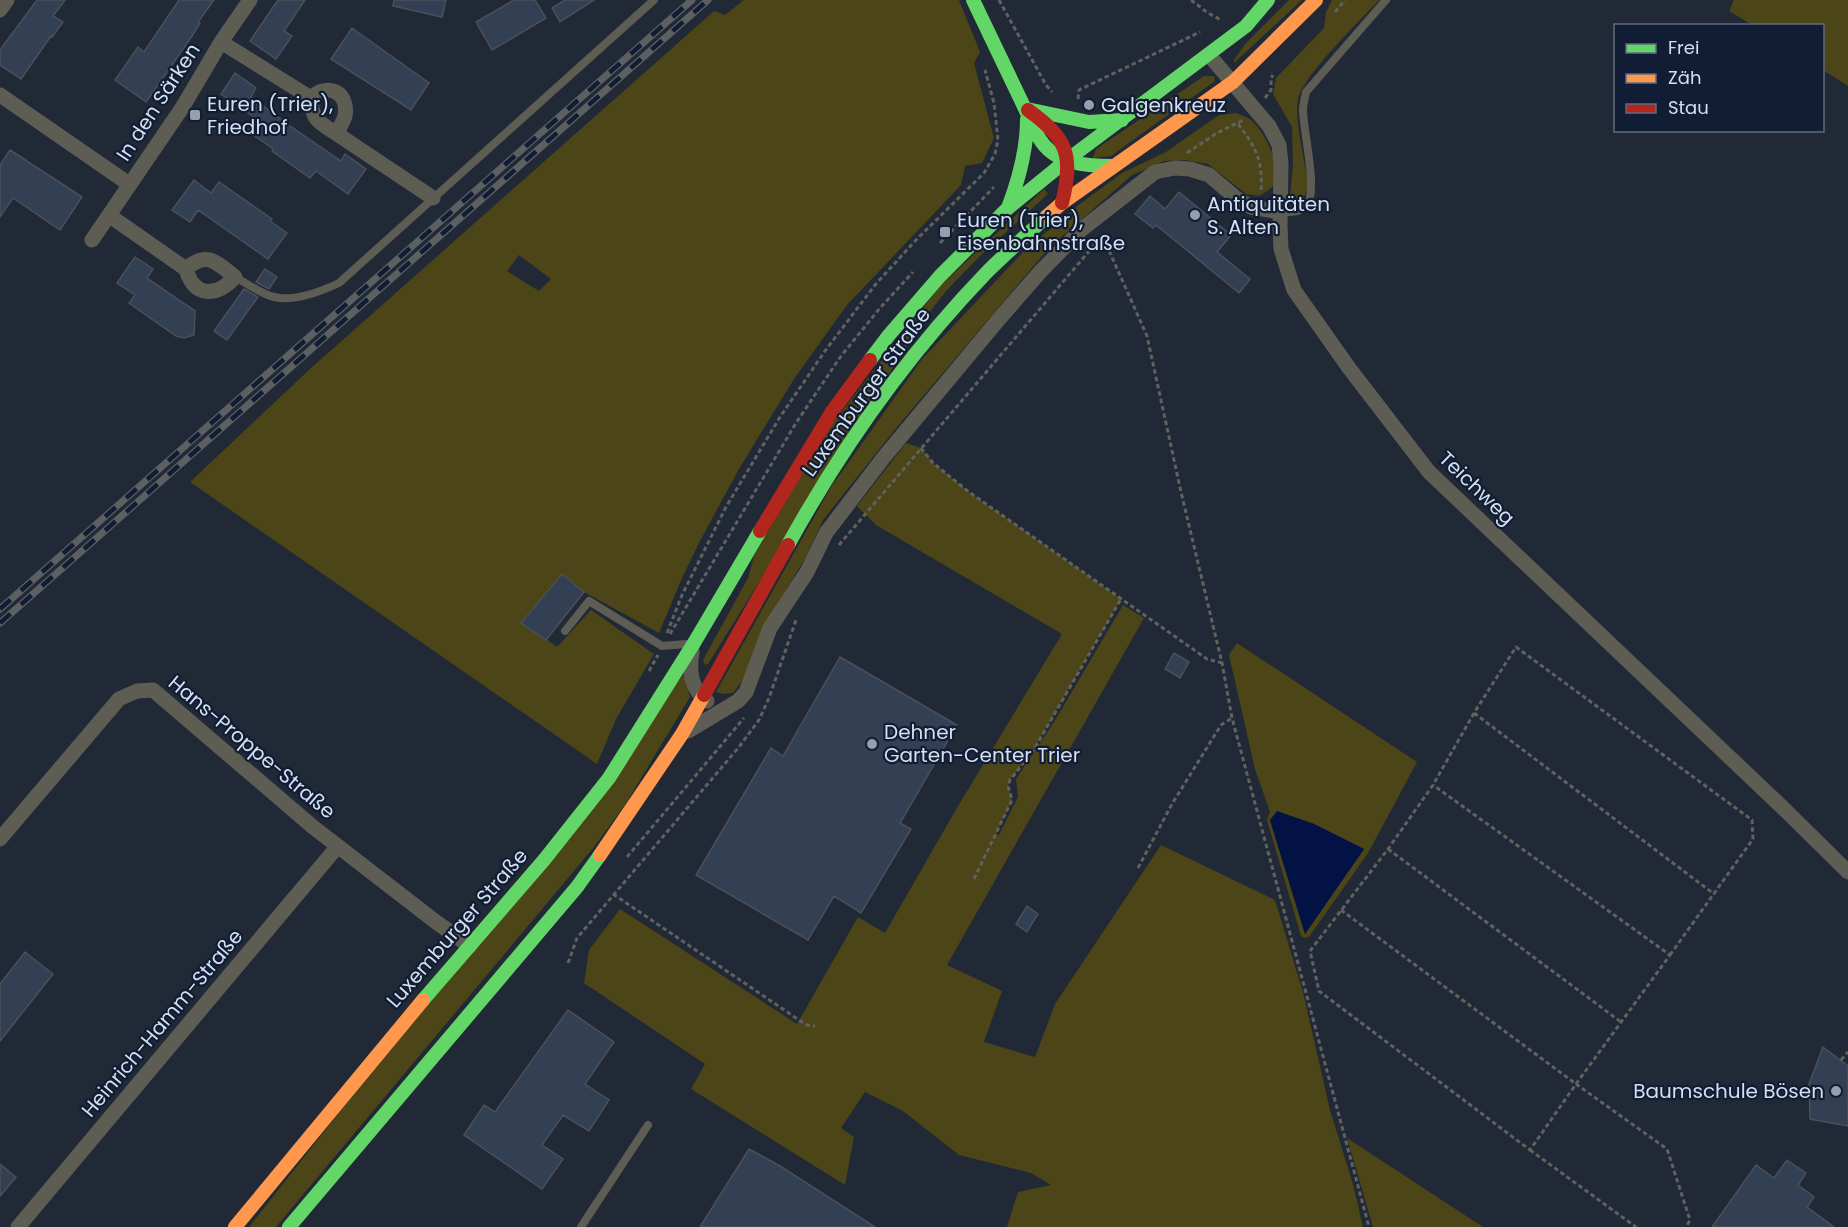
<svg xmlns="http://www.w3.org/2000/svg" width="1848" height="1227" viewBox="0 0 1848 1227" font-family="Poppins,sans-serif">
<rect width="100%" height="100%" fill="#212937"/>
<path fill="#4b4517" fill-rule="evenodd" d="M744 0H959L980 52 974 63 994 138 982 163 965 166 961 185 847 305 794 379 739 469 700 541 682 578 659 633 584 592 562 574 522 622 557 647 591 610 654 654 616 719 597 764 190 482 311 368 714 11 725 15ZM519 255 551 279 539 291 507 271Z
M1289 0H1302L1234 63V60L1245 44Z
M1332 0H1379C1360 21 1303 75 1298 100 1294 119 1306 167 1309 188L1302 200 1295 202 1290 196 1293 165 1292 127 1273 94 1276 78 1324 28 1326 12Z
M1734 0H1848V86L1823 70 1822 26 1752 25 1729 11Z
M1204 76H1214L1215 81 1111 156 1093 158 1096 149Z
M1236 113C1242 116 1249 117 1253 122 1266 134 1285 172 1271 188 1268 191 1262 194 1259 196L1246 194 1208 164 1185 160 1164 161 1132 175 1049 248 897 427 823 520 806 557 766 623 742 681 733 693 723 694 716 692 831 487 922 359 1025 250 1080 204 1122 173 1166 152 1219 115Z
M1044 189 1048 194 985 251 946 291 919 326 708 664 705 665 703 660 748 578 754 556 824 434 941 285Z
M906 443 921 448 933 463 969 492 1121 599 1033 751 1010 780 1008 786 1012 800 996 834 999 835 1018 797 1016 779 1054 722 1123 605 1144 618 947 965 1002 991 984 1042 1035 1057 1055 1004 1161 845 1275 900 1303 992 1330 1110 1353 1184 1363 1227H1007L1018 1192 1051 1185 1031 1173 959 1155 903 1111 865 1092 841 1128 854 1137 845 1185 691 1089 705 1064 584 983 589 950 620 909 797 1024 858 917 885 933 958 806 1062 634 876 525 857 506Z
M1237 643 1417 762 1368 853 1309 937 1305 938 1301 936 1267 820 1270 812 1255 769 1229 655ZM1277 812 1314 824 1364 849 1305 934 1270 820Z
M684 674 690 697 625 805 594 847 276 1227H249Z
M1347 1138 1483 1227H1373Z"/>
<path fill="#031244" d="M1277 811 1314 824 1364 849 1305 934 1270 820Z"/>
<path fill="#333f53" stroke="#49505b" stroke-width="1.5" d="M37 0H65L53 16 63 22 52 37 51 36 21 79 0 65V50Z
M179 0H214L198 22 200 23 192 36 146 102 115 80 138 47 144 52Z
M278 0H305L284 31 292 36 276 59 250 41Z
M394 0H446L442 17 393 6Z
M514 0H535L546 18 492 50 476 22Z
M565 0H594L560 22 552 8Z
M352 28 429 83 411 110 331 59Z
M235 73 256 88 251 97 290 126 341 161 345 154 366 169 348 194 316 171 310 178 272 151 273 149 248 131 257 119 221 94Z
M10 150 82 197 60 230 13 198 0 217V165Z
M194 180 211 193 219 182 272 219 270 221 287 233 268 259 198 210 190 222 172 210Z
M1179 192 1231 235 1217 252 1250 279 1239 293 1156 225 1153 228 1135 214 1150 196 1165 209Z
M135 257 153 269 147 278 195 311 194 335 184 338 176 336 129 303 135 295 117 283Z
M265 269 277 277 269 289 256 282Z
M244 289 258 297 227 340 214 331Z
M562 574 584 592 546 640 521 623Z
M1174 653 1189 662 1180 678 1165 669Z
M840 657 957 725 900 823 911 829 861 913 834 896 808 940 696 875 771 748 783 756Z
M1027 906 1038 914 1027 932 1016 924Z
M25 952 53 974 0 1041V984Z
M568 1010 614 1042 585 1084 609 1100 589 1131 563 1115 542 1145 563 1159 542 1189 464 1135 484 1105 495 1112Z
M1823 1047 1848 1066V1126L1810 1119 1809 1084Z
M749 1149 780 1166 875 1227H700Z
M1787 1160 1806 1173 1798 1185 1814 1197 1807 1207 1834 1227H1712L1756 1165 1774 1178Z
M0 1164 16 1177 0 1196Z"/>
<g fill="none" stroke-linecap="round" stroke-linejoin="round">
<path stroke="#60625f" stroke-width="3" stroke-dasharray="4.5 3" stroke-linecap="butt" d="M999 0 1046 85 1052 92
M1191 0 1208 13 1221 20
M1335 12 1345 0
M1265 98 1271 90V78L1273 75
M1078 99 1079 90 1200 32
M1238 124C1257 148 1263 162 1261 193
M1187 153 1217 133 1243 120
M1103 237 1147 336 1181 492 1222 663 1232 718 1369 1227
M940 243 994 187
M921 448 933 463 969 492 1207 659 1222 663
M839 545 1102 236
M667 633 682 595 726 507 780 417 825 351 875 285 916 240 984 173 995 154 998 140 994 103 985 70
M670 634 796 423 841 356 880 308 913 272
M649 671 658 655
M1474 713 1714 894
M1388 849 1621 1022
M627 857 744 718
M1138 868 1172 804 1221 725 1232 718
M974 879 1012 800 1008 786 1010 780 1033 751 1121 599
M613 894 799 1020 807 1025 815 1026
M1341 910 1576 1084 1670 955 1433 785
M1670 955 1753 839 1752 820 1516 647 1474 713 1433 785 1388 849 1310 951 1319 991 1530 1150 1576 1084 1667 1149 1690 1220 1686 1227
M568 963 577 938 739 747 759 720 769 698 796 620
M1841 1060 1848 1052
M1530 1150 1636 1227"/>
<path stroke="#5d5d54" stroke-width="8" d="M1280 212C1289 212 1300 213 1306 206 1319 193 1303 131 1303 110 1303 104 1305 98 1306 92L1386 0
M235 277C246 283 263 295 274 297 294 302 322 291 339 283L654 0
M565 631 589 601 662 646 686 644
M581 1227 648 1125"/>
<path stroke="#5d5d54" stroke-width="15" d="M0 10 7 0
M221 42 311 98C328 82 349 92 345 116 343 122 339 128 337 134L433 198
M1209 55 1269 126 1279 145 1281 164 1280 225 1281 249 1294 290 1349 368 1429 472 1782 807 1848 872
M0 95 129 184
M311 98C311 120 320 123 337 134
M110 216 186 269C194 298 217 297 235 277 217 263 207 250 186 269
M92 240 182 108 221 42 250 0
M692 652C689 671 690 688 707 701
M688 731 738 701 746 692 770 628 807 572 826 533 884 457 999 319 1040 272 1082 229 1155 172 1175 168 1190 169 1209 175 1236 198 1251 207 1280 212
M0 839 119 699 137 691 153 690 313 827 436 922 470 946
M18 1227 338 846"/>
<path stroke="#63d668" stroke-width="14" d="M973 0 1039 138C1054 164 1085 166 1113 166
M1027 109 1089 122 1122 120
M1008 208C1019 179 1027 150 1027 119
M870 360 889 335 940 276 1008 208 1067 160 1246 26 1268 0
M788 545C842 447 909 353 987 272 1006 253 1027 235 1047 216
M423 1000 544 860 609 778 694 643 760 531
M289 1227 577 887 600 855"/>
<path stroke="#ff974d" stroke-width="14" d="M1047 216 1062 203 1233 82 1316 0
M600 855 682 734 704 695
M235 1227 423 1000"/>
<path stroke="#b3261e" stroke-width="14" d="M1028 110C1067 138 1074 155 1062 203
M760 531 831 413 870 360
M704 695 788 545"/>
<defs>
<path id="rail" d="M0 609 692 0
M0 623 708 0"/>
</defs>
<use href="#rail" stroke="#5c6062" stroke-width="7"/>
<use href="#rail" stroke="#101d34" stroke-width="4.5" stroke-dasharray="14" stroke-linecap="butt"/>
</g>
<g fill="#969faf" stroke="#101d34" stroke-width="2">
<circle cx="1089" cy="105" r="6"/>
<rect x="189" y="109" width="12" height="12" rx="3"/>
<circle cx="1195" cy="215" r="6"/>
<rect x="939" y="226" width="12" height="12" rx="3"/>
<circle cx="872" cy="744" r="6"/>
<circle cx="1836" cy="1091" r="6"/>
</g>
<g text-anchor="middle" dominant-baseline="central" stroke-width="4.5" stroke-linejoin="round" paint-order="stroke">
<g font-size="20" fill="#d5dfef" stroke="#101d34">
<text transform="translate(158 102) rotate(-57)">In den Särken</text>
<text transform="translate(866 392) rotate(-54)">Luxemburger Straße</text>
<text transform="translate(1477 488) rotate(44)">Teichweg</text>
<text transform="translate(252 747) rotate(40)">Hans-Proppe-Straße</text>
<text transform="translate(457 928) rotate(-49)">Luxemburger Straße</text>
<text transform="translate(162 1023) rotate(-50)">Heinrich-Hamm-Straße</text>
</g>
<g font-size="20" fill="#d5dfef" stroke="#101d34" text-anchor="start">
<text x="207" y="104">Euren (Trier),<tspan x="207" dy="23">Friedhof</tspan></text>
<text x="1101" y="105">Galgenkreuz</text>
<text x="1207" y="204">Antiquitäten<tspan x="1207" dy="23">S. Alten</tspan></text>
<text x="957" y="220">Euren (Trier),<tspan x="957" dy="23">Eisenbahnstraße</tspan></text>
<text x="884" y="732">Dehner<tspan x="884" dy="23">Garten-Center Trier</tspan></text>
<text x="1824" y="1091" text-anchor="end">Baumschule Bösen</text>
</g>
</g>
<rect x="1614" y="24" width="210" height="108" fill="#101d34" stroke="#5f6b7f" stroke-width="1.5"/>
<rect x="1626" y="44" width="30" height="9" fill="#63d668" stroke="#5f6b7f" stroke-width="1.5"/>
<text x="1668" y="54" font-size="18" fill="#d5dfef">Frei</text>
<rect x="1626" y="74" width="30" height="9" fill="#ff974d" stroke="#5f6b7f" stroke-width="1.5"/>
<text x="1668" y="84" font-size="18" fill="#d5dfef">Zäh</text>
<rect x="1626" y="104" width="30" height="9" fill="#b3261e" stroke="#5f6b7f" stroke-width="1.5"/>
<text x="1668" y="114" font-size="18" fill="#d5dfef">Stau</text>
</svg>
